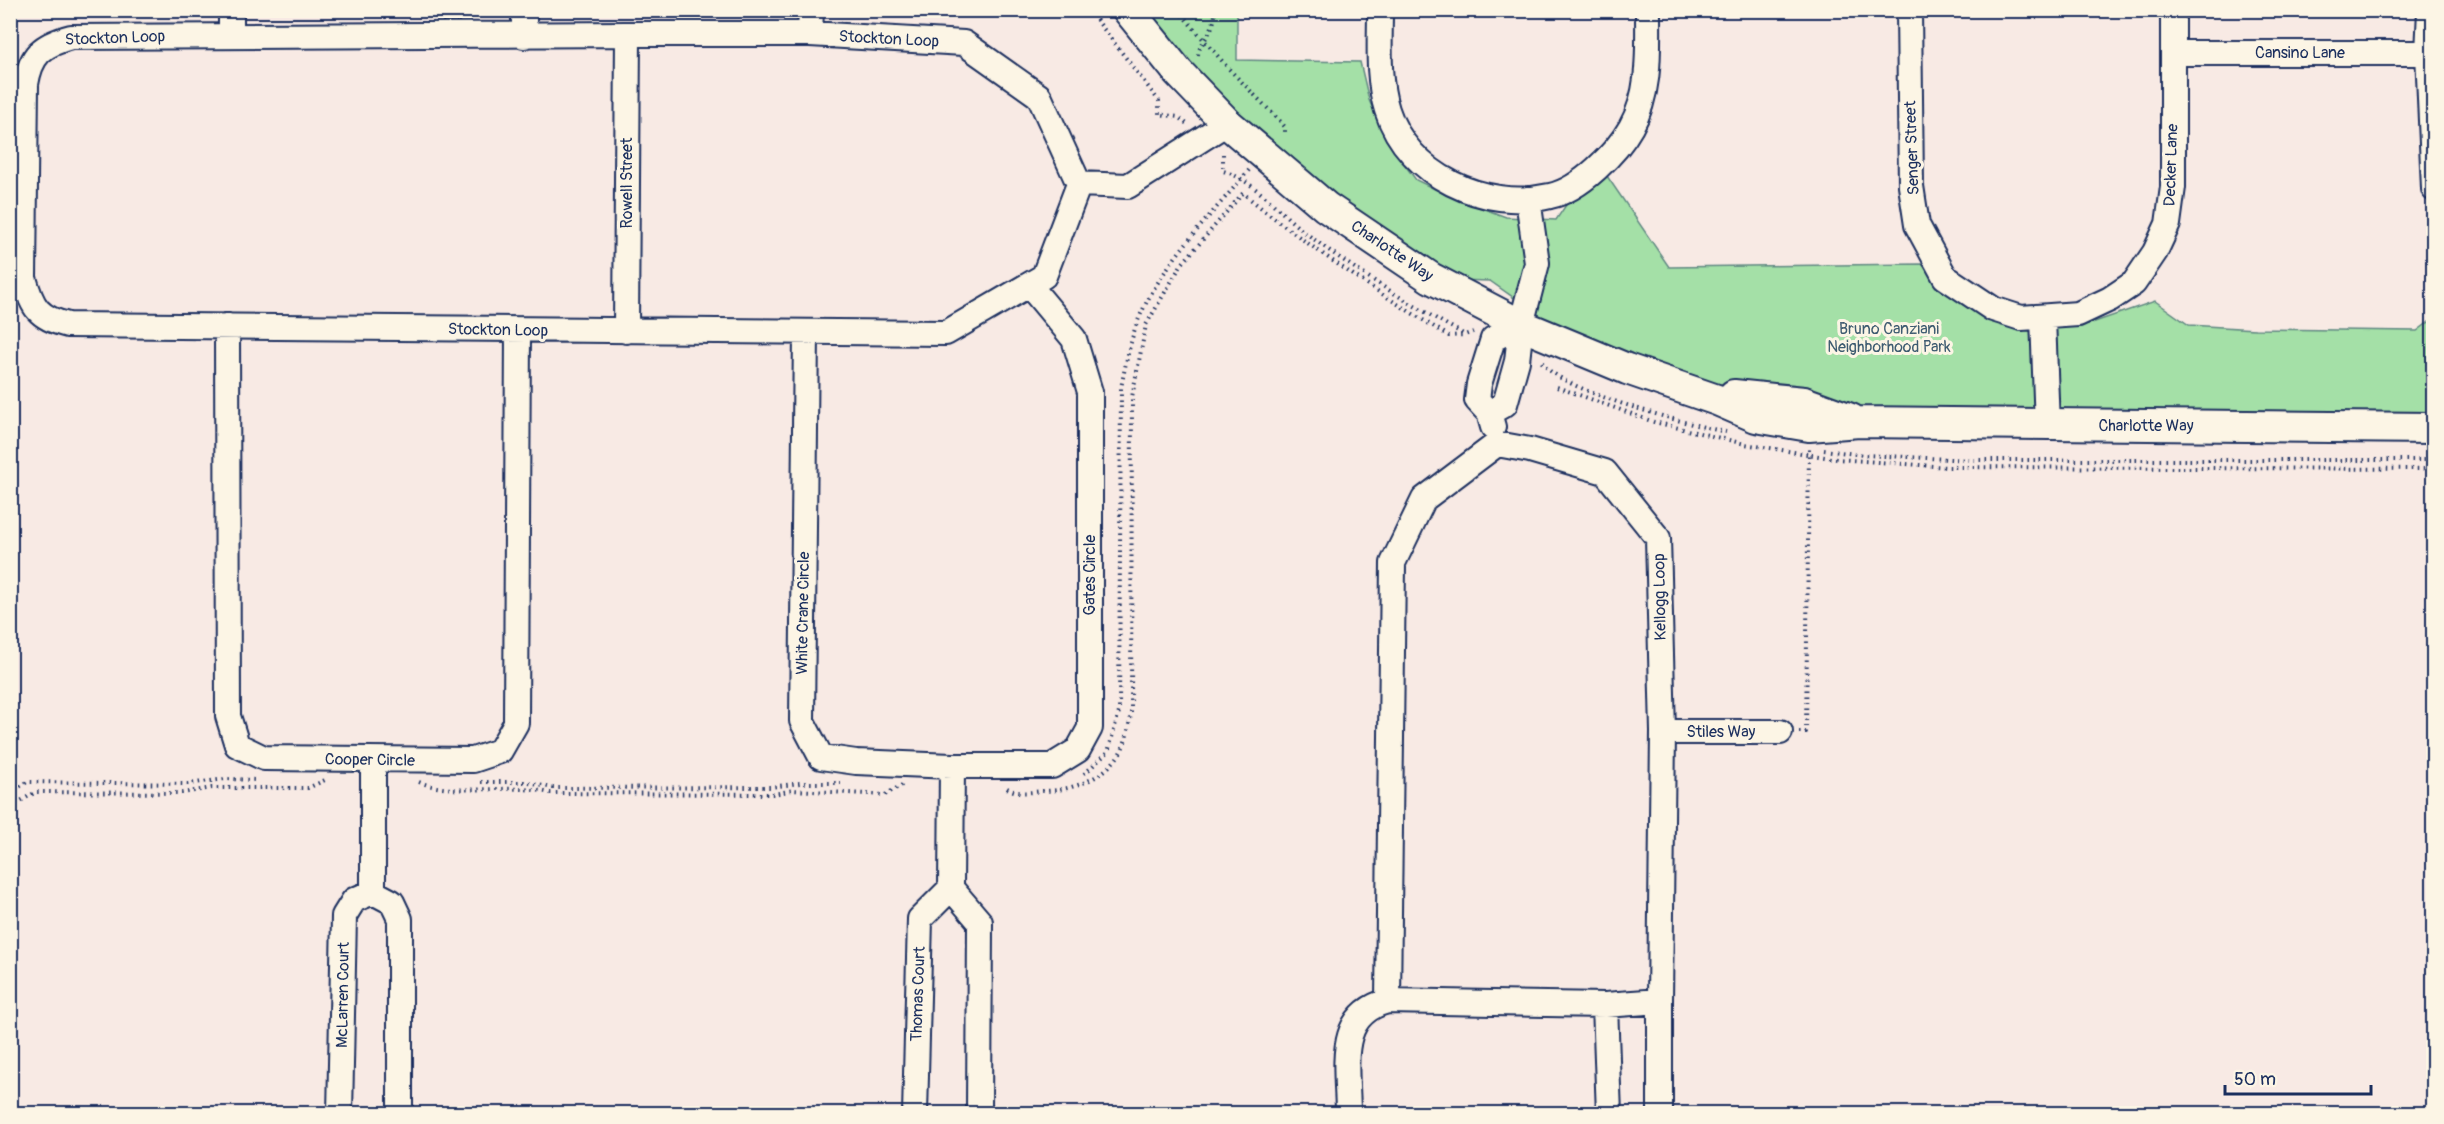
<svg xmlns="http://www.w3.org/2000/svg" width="2444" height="1124" viewBox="0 0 2444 1124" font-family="Pangolin,sans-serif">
<rect width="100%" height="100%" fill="#f8eae4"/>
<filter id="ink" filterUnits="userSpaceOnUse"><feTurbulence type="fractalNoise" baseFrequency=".0167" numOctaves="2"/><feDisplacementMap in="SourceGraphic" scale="12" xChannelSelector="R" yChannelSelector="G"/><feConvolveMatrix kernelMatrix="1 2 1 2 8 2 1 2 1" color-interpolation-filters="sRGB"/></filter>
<g filter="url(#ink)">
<path fill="#a4e0a7" stroke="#608882" stroke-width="1.5" d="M1144 11H1237V60L1360 62 1369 100 1387 141 1416 180 1449 196 1506 217 1556 220 1570 199 1607 176 1669 267 1922 264 1948 294 1976 312 2006 325 2089 324 2155 301 2189 325 2255 329 2417 331 2433 319V417L1858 410 1770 391 1712 383 1571 338 1490 281 1454 280 1316 188 1224 104Z"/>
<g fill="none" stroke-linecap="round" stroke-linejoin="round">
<defs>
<path id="minor" d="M524 10V36
M1380 10C1380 43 1377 79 1387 110 1408 176 1485 211 1550 196 1580 190 1617 152 1631 127 1651 92 1648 49 1648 10
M1909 10 1911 186 1917 225 1945 277 1993 309 2021 318 2078 314 2110 299 2134 283 2155 252 2168 224 2173 187V10
M2430 10 2428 53 2434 189
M628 34H810L964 43 1039 96 1079 184 1044 276 946 333 68 325C38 318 32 307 24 278L26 84C31 54 42 45 71 37Z
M810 34 811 10
M231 36V10
M2173 53H2428
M1079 184 1128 186 1227 123
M2043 318 2047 426
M227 326 228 716 237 745 264 758 473 760 500 751 516 723 518 330
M626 331 628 34
M806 333 802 721 821 757 856 762 952 766H1052L1078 750 1090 728V392L1074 339 1029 285
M1489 413 1505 404 1517 361 1521 325 1537 263 1528 199
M1493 427 1489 413 1477 400 1479 384 1493 339 1521 325
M1663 732H1780
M373 760V892
M952 766 951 888 980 922 979 1114
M1660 1001V1114
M1605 1005 1609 1114
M340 1114 344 916 354 900 373 892 392 902 400 919V1114
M915 1114 920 919 951 888
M1348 1114C1348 1069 1334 1015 1388 1001L1605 1005 1660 1001 1663 732 1658 538 1605 472 1530 450 1497 444 1424 499 1393 563 1388 1001"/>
<path id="tertiary" d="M1128 10 1178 72 1227 123 1326 207 1431 278 1521 325 1627 369 1717 400 1756 417 1809 426 1859 422 2434 428
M1734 395 1804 402 1851 419"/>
</defs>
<use href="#minor" stroke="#1b2f5e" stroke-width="28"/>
<use href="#tertiary" stroke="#1b2f5e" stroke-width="34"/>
<path stroke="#1b2f5e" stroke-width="4" stroke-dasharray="1.5 4.5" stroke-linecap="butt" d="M1089 10 1159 101V114L1178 117 1187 124
M1178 10 1229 69 1280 121 1285 127V133
M1198 55C1199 42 1216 32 1215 10
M1223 154V171C1255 180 1280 214 1307 234 1357 272 1410 304 1465 335L1473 332
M1542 362C1556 390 1691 425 1726 432
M1557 387 1654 422 1745 444 1837 459 1947 467 2434 469
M1824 450 1864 455 1971 460H2434
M1799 732H1806L1809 447
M1084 774 1108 752 1119 712 1121 388C1125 367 1129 346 1136 326 1158 267 1209 218 1249 170
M419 782C460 798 508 782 550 793L774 794 793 790 885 795 902 785
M481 782H524L553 788 771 787 800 783H841
M1007 788C1018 795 1030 792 1043 791 1075 791 1114 775 1125 742 1128 733 1129 723 1131 715L1132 397 1146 325 1181 265 1243 193C1308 247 1377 292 1449 336L1465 335
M10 793 27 782 188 784 225 779 257 780
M10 1078 11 819 14 805 36 792 182 793 212 788H308L325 780"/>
<use href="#minor" stroke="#fcf5e5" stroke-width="24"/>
<use href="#tertiary" stroke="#fcf5e5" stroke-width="30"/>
</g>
</g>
<g text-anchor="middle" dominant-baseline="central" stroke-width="6" stroke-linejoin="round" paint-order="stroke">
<g font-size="16" fill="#1b2f5e" stroke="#fcf5e5">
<text transform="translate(115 38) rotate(-2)">Stockton Loop</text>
<text transform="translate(889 39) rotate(3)">Stockton Loop</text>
<text x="2300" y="53">Cansino Lane</text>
<text transform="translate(1912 148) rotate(-92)">Senger Street</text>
<text transform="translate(2171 165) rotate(-88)">Decker Lane</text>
<text transform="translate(627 183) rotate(-90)">Rowell Street</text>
<text transform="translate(1392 251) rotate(34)">Charlotte Way</text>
<text transform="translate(498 330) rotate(1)">Stockton Loop</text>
<text x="2146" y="426">Charlotte Way</text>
<text transform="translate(1090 575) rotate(-90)">Gates Circle</text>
<text transform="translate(1660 597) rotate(-91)">Kellogg Loop</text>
<text transform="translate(803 613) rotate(-89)">White Crane Circle</text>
<text x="1721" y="732">Stiles Way</text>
<text transform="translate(370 760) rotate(1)">Cooper Circle</text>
<text transform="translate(918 994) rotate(-88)">Thomas Court</text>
<text transform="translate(343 995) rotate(-89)">McLarren Court</text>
</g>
<g font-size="16" fill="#3d5b70" stroke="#fcf5e5">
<text x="1889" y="329">Bruno Canziani<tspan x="1889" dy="18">Neighborhood Park</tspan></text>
</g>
</g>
<rect width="2444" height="1124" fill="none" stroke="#fcf5e5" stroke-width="36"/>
<rect x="18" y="18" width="2408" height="1088" fill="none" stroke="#1b2f5e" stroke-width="2" filter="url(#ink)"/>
<path d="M2225 1085v9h146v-9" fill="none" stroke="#1b2f5e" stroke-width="3"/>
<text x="2234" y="1085" font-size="18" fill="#1b2f5e" stroke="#fcf5e5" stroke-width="4.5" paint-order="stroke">50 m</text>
</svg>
